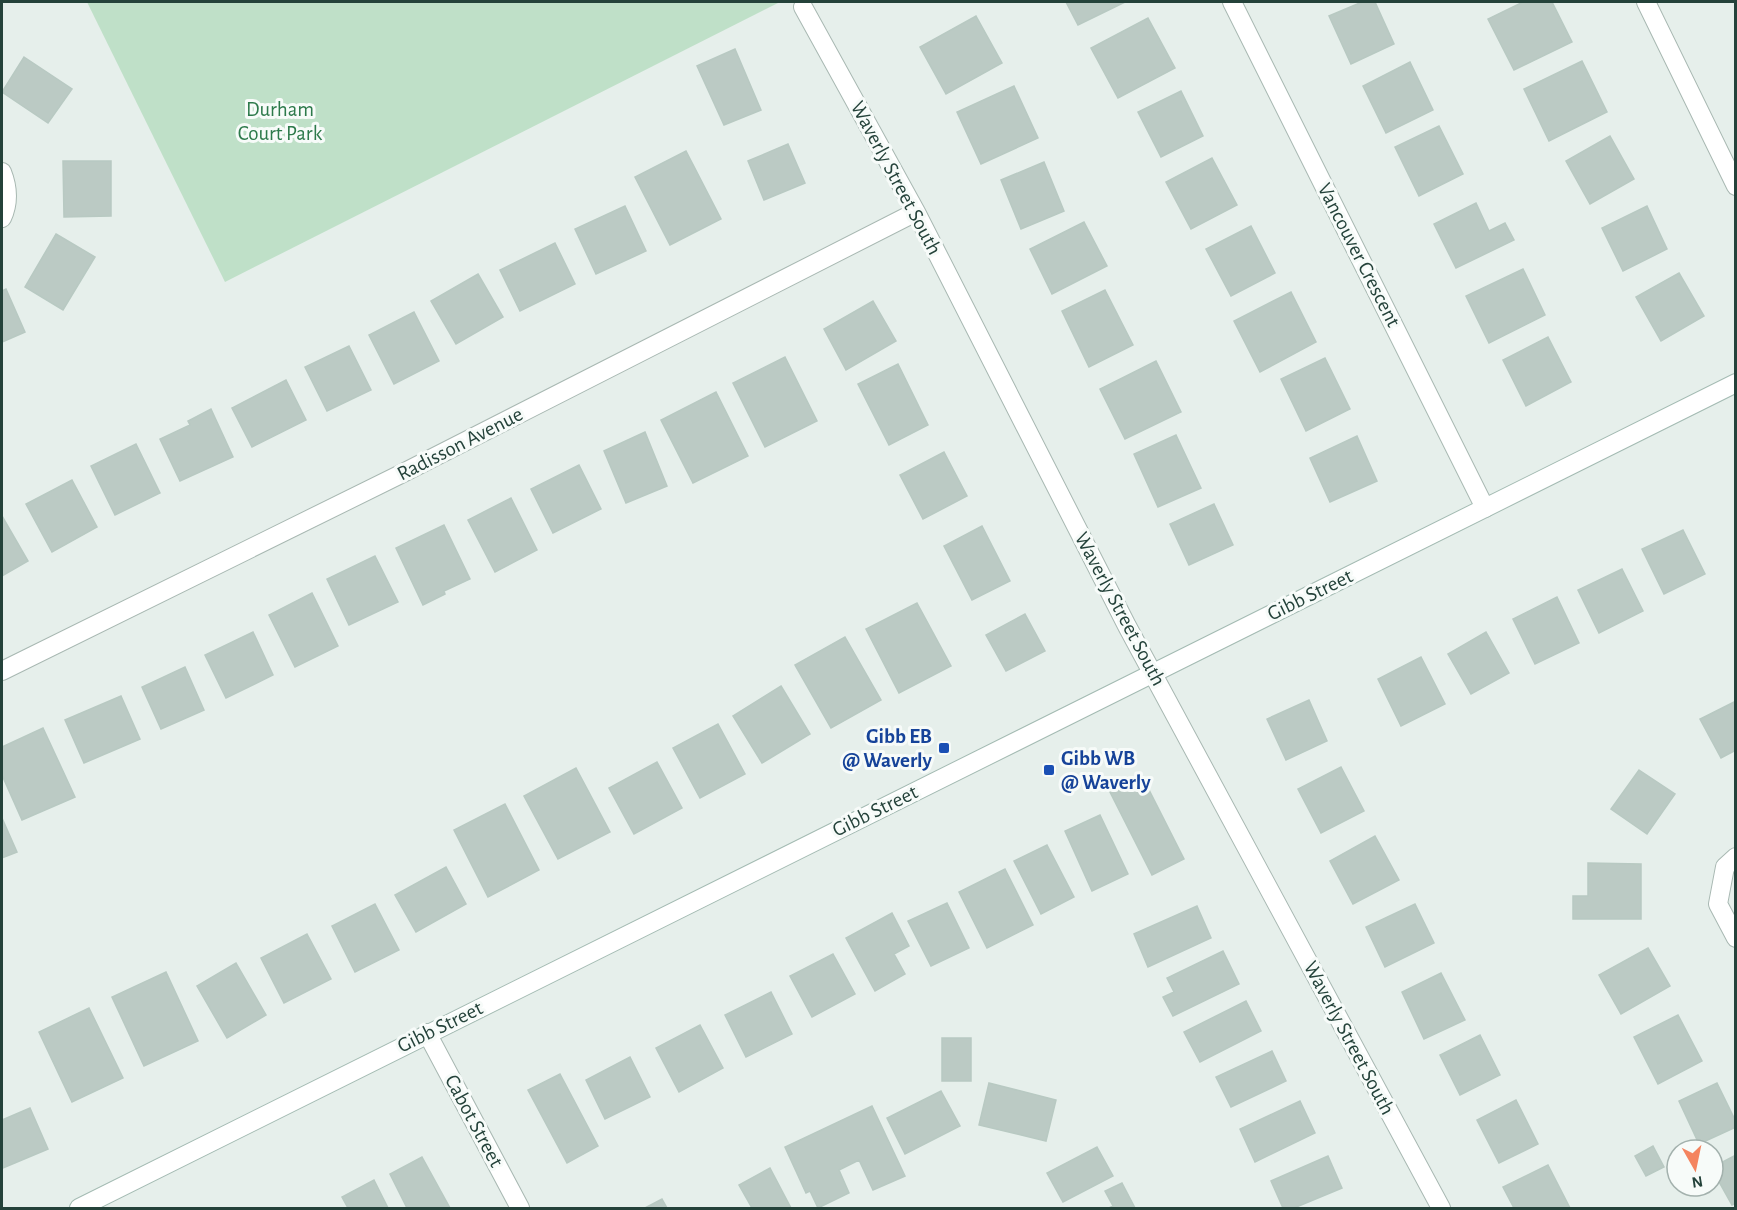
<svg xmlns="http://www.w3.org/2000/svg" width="1737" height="1210" viewBox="0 0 1737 1210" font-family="'Alegreya Sans',sans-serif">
<rect width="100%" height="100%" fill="#e6efeb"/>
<path fill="#bfe0c8" d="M87 2H780L225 282Z"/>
<path fill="#bbcac4" stroke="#b8c9c2" stroke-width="1.5" d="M1066 2H1125L1078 25Z
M1362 2H1375L1394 44 1351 64 1329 16Z
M1523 2H1552L1572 42 1514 70 1488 19Z
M976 16 1002 63 946 94 920 47Z
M1148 18 1175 68 1118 98 1091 48Z
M735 49 761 110 724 125 697 66Z
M24 57 72 89 48 123 2 92Z
M1582 61 1607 112 1549 141 1524 89Z
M1410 62 1433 110 1386 133 1363 86Z
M1014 86 1038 138 981 164 957 112Z
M1181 91 1203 136 1161 157 1138 112Z
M1439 126 1463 174 1419 196 1395 147Z
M1610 136 1634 179 1590 204 1566 161Z
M788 144 805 183 764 200 748 161Z
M686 151 721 219 670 245 635 177Z
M1212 158 1237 205 1191 229 1166 182Z
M63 161H111V216L64 217Z
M1044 162 1064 211 1021 229 1001 180Z
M1476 203 1489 231 1505 223 1514 240 1456 268 1434 224Z
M625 206 646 251 596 274 575 229Z
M1647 206 1667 249 1623 271 1602 228Z
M1084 222 1107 266 1052 294 1030 249Z
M1251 226 1275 273 1231 296 1206 249Z
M56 234 95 257 63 310 25 287Z
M555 243 575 284 520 311 500 270Z
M1523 269 1545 315 1489 343 1466 296Z
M1679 273 1704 316 1661 341 1636 297Z
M478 274 503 317 456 344 431 301Z
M6 289 25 332 2 342V291Z
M1105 290 1133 345 1089 367 1062 311Z
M1291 292 1316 342 1260 372 1234 321Z
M873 301 896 341 846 370 824 329Z
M414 312 439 361 394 384 369 335Z
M1548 337 1571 382 1526 406 1503 360Z
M349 346 371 390 327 411 305 367Z
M785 357 817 421 765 447 733 383Z
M1325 358 1350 409 1306 431 1281 379Z
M1156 361 1181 412 1125 439 1100 389Z
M898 364 928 425 889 445 858 384Z
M286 380 306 420 252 447 232 408Z
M716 392 748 456 693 483 661 420Z
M211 409 233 457 180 481 160 439 190 425 188 421Z
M645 432 667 486 626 503 604 451Z
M1176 435 1201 488 1158 507 1134 454Z
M1357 436 1377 481 1330 502 1310 458Z
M136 444 160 493 115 515 91 466Z
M944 452 967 496 923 519 900 475Z
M579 465 601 509 553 533 531 489Z
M72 480 97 527 52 552 26 504Z
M511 498 537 550 495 572 468 520Z
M1214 504 1233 545 1189 565 1170 524Z
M2 516 28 561 2 576Z
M444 525 470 579 444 591 445 594 423 605 396 548Z
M982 526 1010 581 972 600 944 546Z
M1683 530 1705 574 1664 594 1642 549Z
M375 556 398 602 349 625 327 579Z
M1622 569 1643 611 1599 633 1578 590Z
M312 593 338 646 295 667 269 615Z
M1557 597 1579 643 1535 664 1513 619Z
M917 603 951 666 899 693 866 629Z
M1025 614 1045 651 1006 671 986 635Z
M253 632 273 675 226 698 205 655Z
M1486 632 1509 673 1471 694 1448 654Z
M845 637 881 700 831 728 795 665Z
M1421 657 1445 704 1401 726 1378 679Z
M185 667 204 710 161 729 142 687Z
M781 686 810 734 762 763 733 716Z
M121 696 140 739 84 763 65 720Z
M1309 700 1327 741 1286 760 1267 719Z
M1736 701V750L1721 758 1700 719Z
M718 724 745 774 700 798 673 748Z
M43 728 75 797 22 820 2 775V747Z
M657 762 682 808 634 834 609 788Z
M1341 767 1364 811 1321 833 1298 789Z
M576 768 610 832 558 859 524 796Z
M1639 770 1675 794 1647 834 1611 809Z
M1141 774 1184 859 1152 875 1109 790Z
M505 804 539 870 488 897 454 830Z
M1100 815 1128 874 1092 891 1065 831Z
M2 818 17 852 2 858Z
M1375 836 1399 880 1353 904 1330 861Z
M1047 845 1074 897 1041 914 1014 861Z
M1588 863 1641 864V919H1573V896H1588Z
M446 867 466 904 416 932 395 895Z
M1005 869 1033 925 987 948 959 892Z
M947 903 969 948 931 966 908 921Z
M375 904 399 950 355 972 332 926Z
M1415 904 1434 943 1385 967 1366 927Z
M1197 906 1211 938 1148 967 1134 934Z
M892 913 909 946 894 954 905 974 875 991 846 938Z
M307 934 331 979 284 1003 261 958Z
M1648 948 1670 986 1621 1014 1599 975Z
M1223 951 1239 984 1173 1016 1163 997 1174 992 1167 978Z
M833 954 855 994 812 1017 790 976Z
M236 963 266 1015 227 1038 197 986Z
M166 972 198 1041 144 1066 112 997Z
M1441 973 1465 1020 1424 1039 1402 992Z
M771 992 792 1034 746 1057 725 1015Z
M1246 1001 1261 1031 1200 1062 1184 1032Z
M89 1008 123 1078 72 1102 39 1032Z
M1678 1015 1702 1061 1658 1084 1634 1037Z
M700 1025 723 1068 679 1092 656 1048Z
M1480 1035 1500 1075 1460 1095 1440 1055Z
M942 1038H971V1081H942Z
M1272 1051 1286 1081 1231 1107 1216 1077Z
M630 1057 650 1097 605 1119 586 1080Z
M560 1074 598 1146 567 1163 528 1090Z
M989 1083 1056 1100 1046 1141 979 1125Z
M1717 1083 1736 1122V1127L1699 1144 1679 1101Z
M941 1091 960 1126 905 1154 887 1118Z
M1516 1100 1538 1144 1499 1163 1477 1120Z
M1300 1101 1315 1133 1255 1162 1240 1129Z
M872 1106 905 1176 873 1190 859 1160 839 1170 849 1193 818 1208 810 1191 806 1193 785 1147Z
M30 1108 48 1149 3 1168 2 1164V1120Z
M1653 1146 1664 1167 1646 1176 1635 1156Z
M1097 1147 1113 1176 1063 1202 1047 1173Z
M1736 1155V1203L1732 1205 1713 1171V1167Z
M1328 1156 1342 1188 1294 1208H1283L1271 1181Z
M422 1157 450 1208H407L390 1174Z
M1548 1165 1570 1208H1514L1503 1187Z
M770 1168 791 1208H752L739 1185Z
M374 1180 388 1208H348L342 1197Z
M1122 1183 1135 1208H1109L1113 1206 1105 1191Z
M662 1199 667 1208H645Z"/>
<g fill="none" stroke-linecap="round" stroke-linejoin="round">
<defs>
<path id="street" d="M1232 2 1485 508
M1646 2 1736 186
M803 7 916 212 1127 626 1441 1208
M2 172C8 187 9 203 2 218
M2 671 399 475 916 212
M1736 857 1725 867 1718 904 1736 938
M427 1033 520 1208"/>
<path id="secondary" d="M79 1208 1736 383"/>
</defs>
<use href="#street" stroke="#a8b8b2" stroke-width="20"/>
<use href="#secondary" stroke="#a4bbb3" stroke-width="20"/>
<use href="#street" stroke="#fff" stroke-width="18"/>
<use href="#secondary" stroke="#fff" stroke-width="18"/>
</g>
<g fill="#1a4fb4" stroke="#f7fbf9" stroke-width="2">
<rect x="938" y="742" width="12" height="12" rx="3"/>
<rect x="1043" y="764" width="12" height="12" rx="3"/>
</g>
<g text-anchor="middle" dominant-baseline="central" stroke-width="6" stroke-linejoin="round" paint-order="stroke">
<g font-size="21" fill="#2d7a4b" stroke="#f7fbf9">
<text x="280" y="109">Durham<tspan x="280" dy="24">Court Park</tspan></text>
</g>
<g font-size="21" fill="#24423a" stroke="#f7fbf9">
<text transform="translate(896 178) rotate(62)">Waverly Street South</text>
<text transform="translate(1359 255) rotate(63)">Vancouver Crescent</text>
<text transform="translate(460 444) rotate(-27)">Radisson Avenue</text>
<text transform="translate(1310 595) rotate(-26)">Gibb Street</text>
<text transform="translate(1120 609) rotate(62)">Waverly Street South</text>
<text transform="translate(875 811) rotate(-26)">Gibb Street</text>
<text transform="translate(440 1027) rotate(-26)">Gibb Street</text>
<text transform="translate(1349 1038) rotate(62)">Waverly Street South</text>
<text transform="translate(474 1121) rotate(62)">Cabot Street</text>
</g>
<g font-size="21" font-weight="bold" fill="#164399" stroke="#f7fbf9" text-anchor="end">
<text x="932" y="736">Gibb EB<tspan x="932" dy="24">@ Waverly</tspan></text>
<text x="1061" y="758" text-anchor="start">Gibb WB<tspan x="1061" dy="24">@ Waverly</tspan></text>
</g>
</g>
<rect width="1737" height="1210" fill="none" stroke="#24423a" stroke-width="6"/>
<g transform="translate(1695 1168) rotate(171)"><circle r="28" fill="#f7fbf9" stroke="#a3b1ad" stroke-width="1.5"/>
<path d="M0-4.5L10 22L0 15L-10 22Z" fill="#f4845f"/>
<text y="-9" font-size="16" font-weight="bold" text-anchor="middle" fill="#24423a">N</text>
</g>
</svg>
